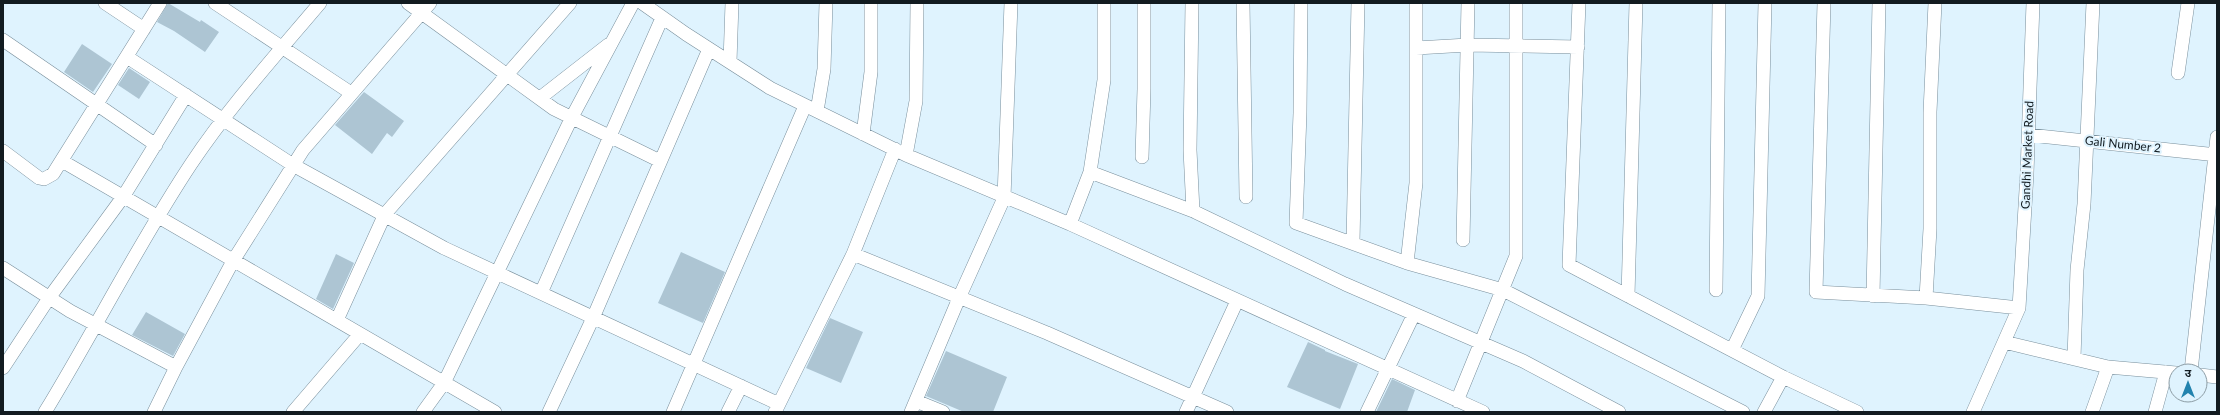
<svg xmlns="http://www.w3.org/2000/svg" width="2220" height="415" viewBox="0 0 2220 415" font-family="Lato,'Noto Sans Devanagari',sans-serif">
<rect width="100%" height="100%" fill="#dff3fe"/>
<path fill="#adc5d3" d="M168 3 200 22 201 20 219 32 205 52 174 31 157 22Z
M82 44 112 64 93 92 64 72Z
M129 68 150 82 139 99 118 85Z
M364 92 404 121 392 137 387 133 372 154 335 125Z
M681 252 725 272 703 323 658 303Z
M336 254 354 263 333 309 316 299Z
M146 312 185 334 173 356 132 335Z
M830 318 863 332 841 383 806 368Z
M1308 342 1325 350V351L1358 364 1340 409 1287 387Z
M946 351 1007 377 993 412H964L926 396Z
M1392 379 1415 390 1407 412H1376Z"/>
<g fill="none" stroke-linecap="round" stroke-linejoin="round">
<defs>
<path id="street" d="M105 3 144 29
M215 3 351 93
M408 3 554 109 660 161
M642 3 686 34 770 88 906 155 1070 224 1483 412
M1192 3 1190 150 1193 211
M1243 3 1246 197
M1301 3 1300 113 1296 223 1407 263 1503 290 1743 412
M1579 3 1569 265 1783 377 1857 412
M1824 3 1816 292 1926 298
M1935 3 1930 112V229L1926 298 2019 308
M3 40 156 145
M1416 48 1468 45 1578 47
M127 57 293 165 444 248 779 404
M730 62 732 3
M2178 73 2188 3
M540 98 608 45
M817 111 824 69 826 3
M863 134 871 72V3
M2029 135 2217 155
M3 151 39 178 44 179 53 174 160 3
M906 155 916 101 917 3
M1142 157 1144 89V3
M62 161 495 412
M1090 172 1193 211 1345 284 1523 361 1619 412
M1070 224 1090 172 1104 80V3
M1463 240 1468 3
M1353 242 1358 3
M853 254 895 149
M1407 263 1416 183V3
M3 268 70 311 176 367 233 261 303 150 430 3
M1716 290 1719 3
M541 293 662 18
M1628 296 1636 3
M1873 296 1879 3
M337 320 385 214 570 3
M2004 342 2108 367 2176 373
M1732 350 1758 296 1765 3
M2074 358 2077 270 2084 204 2093 3
M3 368 49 298 123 197 186 95
M2191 371 2217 137
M2200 375 2217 377
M916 401 943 412
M1457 401 1516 256V3
M45 412C95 330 138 244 191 164 229 107 276 55 320 3
M154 412 176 367
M293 412 360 334
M423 412 444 383 572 117 633 3
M549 412 593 318 709 49
M673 412 805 106
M728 412 741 386
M775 412 853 254 1047 333 1227 412
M911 412 959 298 1004 198 1011 3
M1186 412 1237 301
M1367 412 1414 314
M1764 412 1783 377
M1973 412 2019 308 2027 173 2033 3
M2092 412 2108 367
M2155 412 2166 372"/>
</defs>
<use href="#street" stroke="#798f9c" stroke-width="14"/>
<use href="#street" stroke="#fff" stroke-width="13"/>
</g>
<g text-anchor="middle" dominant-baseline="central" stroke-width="4" stroke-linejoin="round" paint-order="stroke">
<g font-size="12" fill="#121b20" stroke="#dff3fe">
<text transform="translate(2123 144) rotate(6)">Gali Number 2</text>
<text transform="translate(2027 155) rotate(-88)">Gandhi Market Road</text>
</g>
</g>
<rect width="2220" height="415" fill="none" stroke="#121b20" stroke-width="8"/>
<g transform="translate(2188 383)"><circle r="19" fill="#dff3fe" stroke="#8d9da5"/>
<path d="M0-3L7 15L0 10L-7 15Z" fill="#2283ae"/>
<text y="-6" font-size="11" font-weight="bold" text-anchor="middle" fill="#121b20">उ</text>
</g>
</svg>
